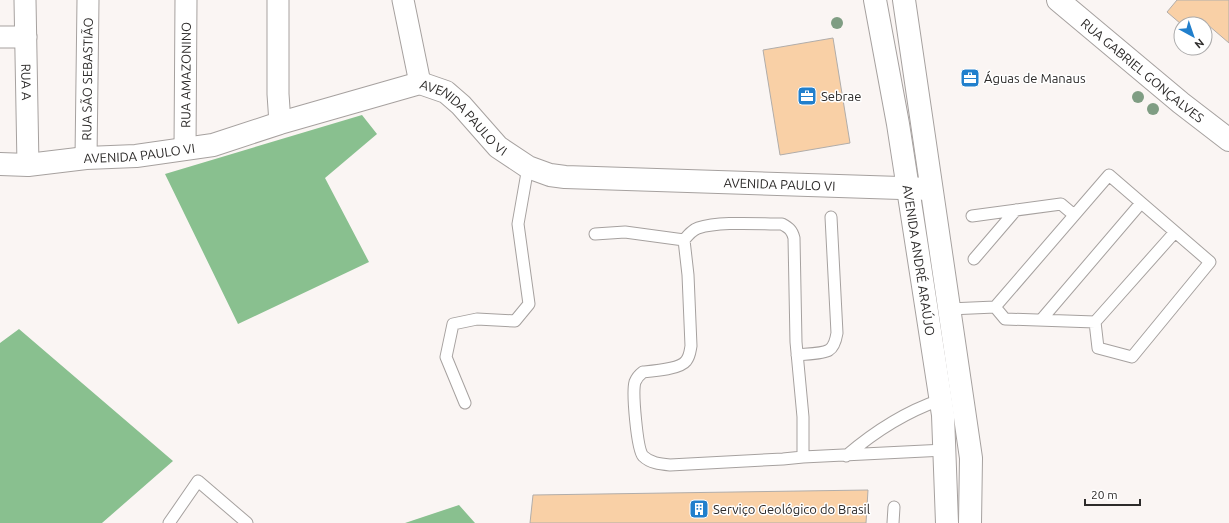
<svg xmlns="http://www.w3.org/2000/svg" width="1229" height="523" viewBox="0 0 1229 523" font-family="Ubuntu,sans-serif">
<rect width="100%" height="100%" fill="#faf5f3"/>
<path fill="#89c08f" d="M362 115 377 134 325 178 369 262 238 324 165 174Z
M19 329 173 461 102 523H0V343Z
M459 505 475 523H405Z"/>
<path fill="#f9d0a6" stroke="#b1adaa" d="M1177 0H1229V43L1201 19 1197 24H1181L1167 12Z
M833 38 850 143 780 155 763 50Z
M868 490 866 523H530L533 495Z"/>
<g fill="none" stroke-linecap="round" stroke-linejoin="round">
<defs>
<path id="lane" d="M972 216 1061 204 1074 215
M595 234 625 232 684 240
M974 259 1016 210
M949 309 995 307 1109 175 1210 262 1132 357 1098 348 1095 322 1005 319 995 307
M1041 320 1141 203
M1095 322 1175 232
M797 355C805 354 823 354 829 350 834 347 836 339 837 333L831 217
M465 403 446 357 453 324 477 319 515 321 529 304 518 224 528 167
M846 456C874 432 905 412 940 400
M803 457V417L796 342 794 238C792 230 789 228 782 224 758 224 720 221 698 228 692 230 688 235 684 240L688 275 691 346C690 351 690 356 686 361 680 369 654 371 643 372 639 375 637 377 635 382 632 392 637 449 643 456 650 463 660 464 670 465L783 459 803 457 945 450
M169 523 198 481 247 523
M893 523 894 507"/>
<g id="street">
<path id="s1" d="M25 0 28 165"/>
<path d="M278 0V94L280 123"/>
<path d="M403 0 420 83"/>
<path d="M0 37H26"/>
<path id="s2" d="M185 149 186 0"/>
<path id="s3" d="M86 158 88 0"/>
</g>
<g id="secondary">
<path id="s4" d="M875 0 898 124 943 415 947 523"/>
<path d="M904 0 971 458 970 523"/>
<path id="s5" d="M1058 0 1181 103 1229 140"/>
<path id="s6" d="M0 164 28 165 86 158 136 156 213 145 280 123 420 83 446 92 461 105 498 147 528 167 550 175 565 177 931 189"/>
</g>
</defs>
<use href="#lane" stroke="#a6a19f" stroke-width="13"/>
<use href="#street" stroke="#a6a19f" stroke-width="23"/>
<use href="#secondary" stroke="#a6a19f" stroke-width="24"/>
<use href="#lane" stroke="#fff" stroke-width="11"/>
<use href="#street" stroke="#fff" stroke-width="21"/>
<use href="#secondary" stroke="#fff" stroke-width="22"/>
</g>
<g fill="#7f9d83">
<circle cx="837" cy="23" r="6"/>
<circle cx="1138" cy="97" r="6"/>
<circle cx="1153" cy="109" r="6"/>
</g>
<defs>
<symbol id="office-square" viewBox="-11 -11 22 22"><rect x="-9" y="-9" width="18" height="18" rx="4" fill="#217fcc" stroke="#fff"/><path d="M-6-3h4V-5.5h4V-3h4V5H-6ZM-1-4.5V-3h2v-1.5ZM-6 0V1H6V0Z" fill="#fff"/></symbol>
<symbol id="building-square" viewBox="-11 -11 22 22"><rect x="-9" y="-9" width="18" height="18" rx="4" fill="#217fcc" stroke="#fff"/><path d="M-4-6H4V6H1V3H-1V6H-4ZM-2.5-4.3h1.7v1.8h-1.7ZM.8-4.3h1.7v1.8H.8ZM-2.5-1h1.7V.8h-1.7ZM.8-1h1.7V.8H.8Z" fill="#fff"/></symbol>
</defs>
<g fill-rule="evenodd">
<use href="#office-square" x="959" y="67" width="22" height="22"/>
<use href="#office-square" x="796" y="85" width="22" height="22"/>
<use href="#building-square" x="688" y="498" width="22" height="22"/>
</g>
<g text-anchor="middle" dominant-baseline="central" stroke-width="3" stroke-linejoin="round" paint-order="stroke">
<g font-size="13" fill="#2d2b2a" stroke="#fff">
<text stroke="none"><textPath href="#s5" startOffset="110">RUA GABRIEL GONÇALVES</textPath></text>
<text stroke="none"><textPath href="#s2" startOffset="74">RUA AMAZONINO</textPath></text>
<text stroke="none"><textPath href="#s3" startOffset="79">RUA SÃO SEBASTIÃO</textPath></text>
<text stroke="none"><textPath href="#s1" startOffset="82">RUA A</textPath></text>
<text stroke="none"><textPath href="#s6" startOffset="487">AVENIDA PAULO VI</textPath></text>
<text stroke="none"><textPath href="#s6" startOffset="140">AVENIDA PAULO VI</textPath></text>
<text stroke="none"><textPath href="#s6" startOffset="823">AVENIDA PAULO VI</textPath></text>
<text stroke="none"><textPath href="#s4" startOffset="264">AVENIDA ANDRÉ ARAÚJO</textPath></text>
</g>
<g font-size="13" fill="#2d2b2a" stroke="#fff" text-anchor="start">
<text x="984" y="78">Águas de Manaus</text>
<text x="821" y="96">Sebrae</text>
<text x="713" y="509">Serviço Geológico do Brasil</text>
</g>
</g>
<g transform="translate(1193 36) rotate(140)"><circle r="19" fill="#ffffff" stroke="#abaaaa"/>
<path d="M0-3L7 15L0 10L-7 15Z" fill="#217fcc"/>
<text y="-6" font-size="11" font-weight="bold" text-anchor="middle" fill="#2d2b2a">N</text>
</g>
<path d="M1085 499v6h55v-6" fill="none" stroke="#2d2b2a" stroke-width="2"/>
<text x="1091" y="499" font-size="12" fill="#2d2b2a" stroke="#ffffff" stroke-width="3" paint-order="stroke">20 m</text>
</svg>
